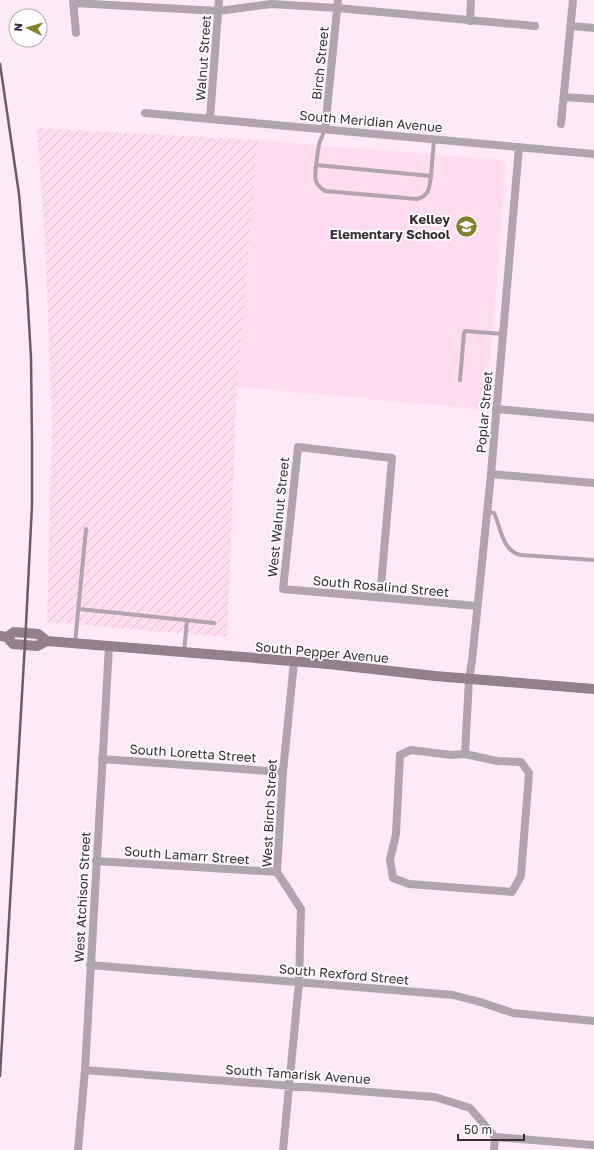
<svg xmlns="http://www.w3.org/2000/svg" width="594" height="1150" viewBox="0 0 594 1150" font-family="'Golos Text',sans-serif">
<defs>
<pattern id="industrial-furrows" width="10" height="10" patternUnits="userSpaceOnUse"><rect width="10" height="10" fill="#fddcf4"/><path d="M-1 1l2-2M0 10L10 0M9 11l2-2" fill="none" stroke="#dabdd2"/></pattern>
</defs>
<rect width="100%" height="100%" fill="#fee9f8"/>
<path fill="#fddcf4" d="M258 140 502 160 506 165 486 410 237 387Z"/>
<path fill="url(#industrial-furrows)" d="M37 128 258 140 237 387 227 637 47 622 52 422 45 241Z"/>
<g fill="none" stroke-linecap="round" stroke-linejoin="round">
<path stroke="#b2a4ae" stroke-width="4" d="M325 129 319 144 316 165 431 176 434 139
M316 165C315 178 313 183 325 191L417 199C430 195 429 188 431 176
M460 380 464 333 465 331 503 334
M487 512 494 513C501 528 502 551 521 555L594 560
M79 609 214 623
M75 643 86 529
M184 652 187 620"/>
<path stroke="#b2a4ae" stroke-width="8" d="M73 0 76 33
M74 3 218 11 271 4 337 8 535 26
M470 21 471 0
M571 26 594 28
M564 97 594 99
M145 113 594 154
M210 118 219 0
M561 124 573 0
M325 129 338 0
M496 409 594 418
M491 474 594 483
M380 598 392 458 298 447 283 589 477 606
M411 750 451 755 465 754 497 761 521 762 529 773 521 876 512 892 409 884 393 878 390 860 396 834 400 755Z
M465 754 469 679 472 661 491 474 519 147
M102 759 283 772
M96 861 277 872
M90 965 453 995 480 1002 513 1013 594 1021
M85 1070 435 1097 470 1108 495 1137
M495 1137 594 1145
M78 1150 85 1070 109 646
M283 1150 299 982 301 909 277 872 283 772 294 662
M494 1150 495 1137"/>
<path stroke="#947f8d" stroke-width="10" d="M0 636 7 637 14 632 38 634 47 641
M7 637 13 644 37 646 47 641 328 664 435 676 594 689"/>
<path stroke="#6b5c67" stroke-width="2.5" d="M0 64 19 194 27 289 31 358 32 443V505L26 625 0 1076"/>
</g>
<defs>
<symbol id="school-disc" viewBox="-11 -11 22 22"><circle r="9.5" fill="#81832d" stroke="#fefefe"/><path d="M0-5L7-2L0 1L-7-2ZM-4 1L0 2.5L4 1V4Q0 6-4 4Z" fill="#fff"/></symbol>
</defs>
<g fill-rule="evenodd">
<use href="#school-disc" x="454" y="214" width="25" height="25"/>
</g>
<g text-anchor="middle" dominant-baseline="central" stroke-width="3.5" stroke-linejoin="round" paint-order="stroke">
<g font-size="13" fill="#3a2d36" stroke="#fefefe">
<text transform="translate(203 58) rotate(-86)">Walnut Street</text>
<text transform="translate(320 63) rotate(-84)">Birch Street</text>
<text transform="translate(371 121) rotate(5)">South Meridian Avenue</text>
<text transform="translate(484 412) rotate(-85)">Poplar Street</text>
<text transform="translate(278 517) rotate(-84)">West Walnut Street</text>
<text transform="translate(381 586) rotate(5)">South Rosalind Street</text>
<text transform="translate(322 652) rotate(5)">South Pepper Avenue</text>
<text transform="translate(193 753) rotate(4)">South Loretta Street</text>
<text transform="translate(269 813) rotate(-87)">West Birch Street</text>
<text transform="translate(187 855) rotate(4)">South Lamarr Street</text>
<text transform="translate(82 897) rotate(-87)">West Atchison Street</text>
<text transform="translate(344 974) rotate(5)">South Rexford Street</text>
<text transform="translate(298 1074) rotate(4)">South Tamarisk Avenue</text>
</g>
<g font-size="13" font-weight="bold" fill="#3a2d36" stroke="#fefefe" text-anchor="end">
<text x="450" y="219">Kelley<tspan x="450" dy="15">Elementary School</tspan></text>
</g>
</g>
<g transform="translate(28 28) rotate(275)"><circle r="19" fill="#fefefe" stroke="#b0aaae"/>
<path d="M0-3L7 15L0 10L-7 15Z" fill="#81832d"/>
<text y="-6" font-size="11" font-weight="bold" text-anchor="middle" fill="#3a2d36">N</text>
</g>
<path d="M458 1134v6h66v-6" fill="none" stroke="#3a2d36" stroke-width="2"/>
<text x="464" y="1134" font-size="12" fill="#3a2d36" stroke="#fefefe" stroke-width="3" paint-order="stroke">50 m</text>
</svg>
